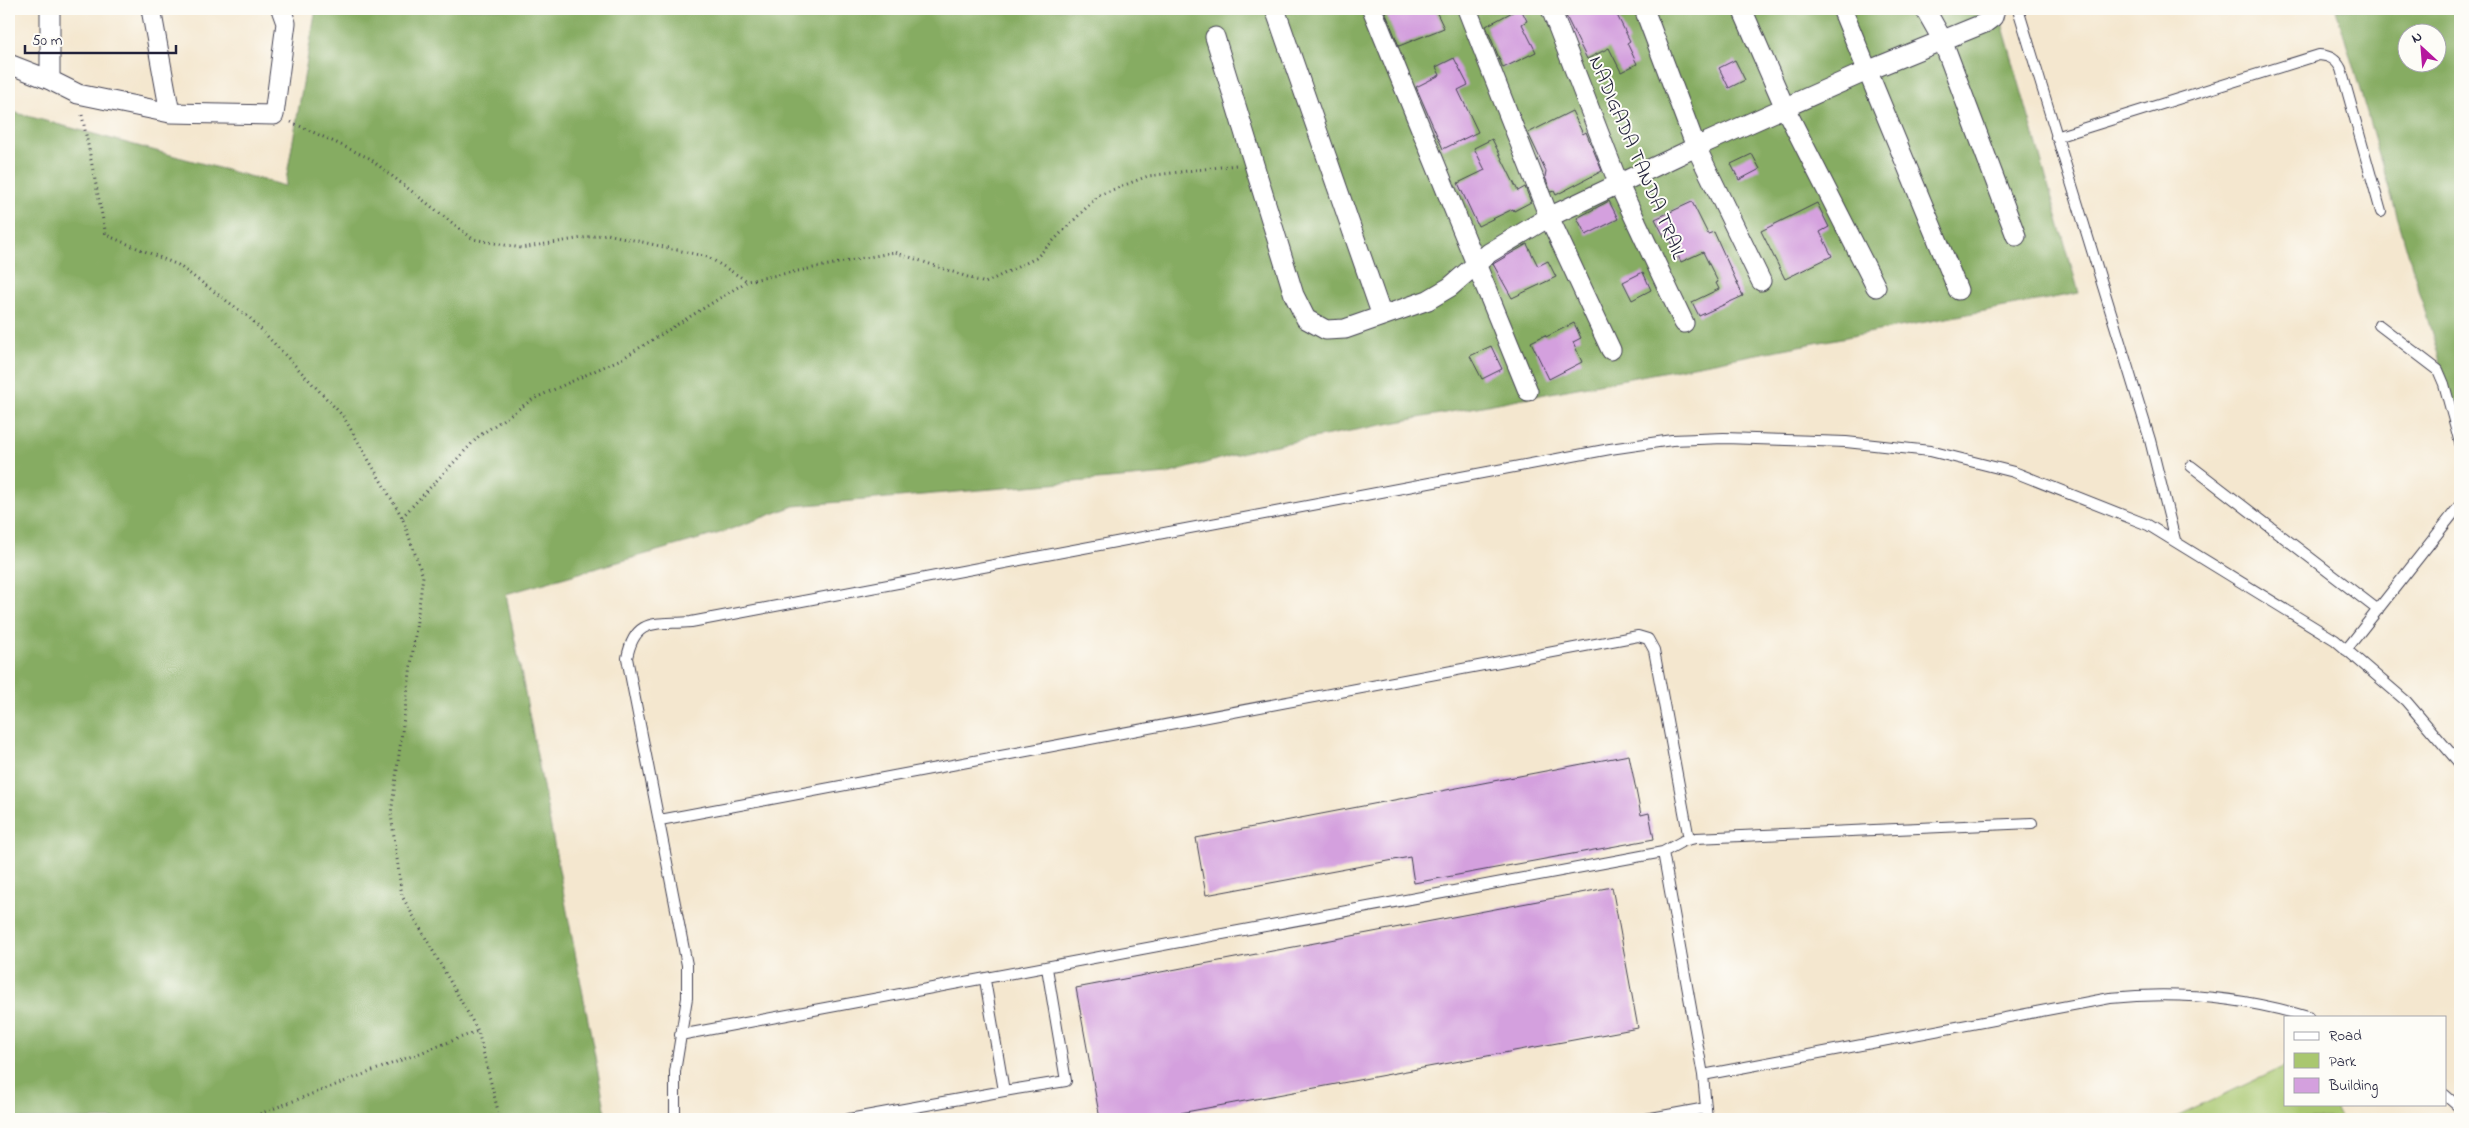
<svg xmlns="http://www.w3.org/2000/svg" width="2469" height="1128" viewBox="0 0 2469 1128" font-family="'Indie Flower',sans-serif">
<rect width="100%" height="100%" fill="#fdfcf7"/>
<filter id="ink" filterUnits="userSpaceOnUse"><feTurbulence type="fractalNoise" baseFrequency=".02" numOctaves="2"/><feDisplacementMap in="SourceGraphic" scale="10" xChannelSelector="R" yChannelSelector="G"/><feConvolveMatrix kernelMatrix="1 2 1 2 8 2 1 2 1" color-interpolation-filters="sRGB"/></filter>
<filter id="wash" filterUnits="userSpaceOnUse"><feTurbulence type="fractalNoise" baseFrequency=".0096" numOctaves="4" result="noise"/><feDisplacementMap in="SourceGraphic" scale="20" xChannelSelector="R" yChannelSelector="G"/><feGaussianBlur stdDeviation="1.12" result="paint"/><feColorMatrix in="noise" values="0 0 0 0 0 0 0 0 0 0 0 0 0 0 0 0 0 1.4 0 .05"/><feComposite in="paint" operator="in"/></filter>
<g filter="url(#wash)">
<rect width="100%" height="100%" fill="#f4e7cf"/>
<path fill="#a9c76f" stroke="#667455" d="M2285 1066V1104H2334L2341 1119H2172Z"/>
<path fill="#86ac62" stroke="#54674e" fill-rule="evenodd" d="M316 9H1998L2079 293 1255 449 1167 474 794 506 720 533 506 594 607 1119H9V111L285 186Z
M2336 9H2460V429L2342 29ZM2406 32H2436V62H2406Z"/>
<g id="blocks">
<path fill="#d4a0de" d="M1384 9H1435L1444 28 1399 46Z
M1518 9H1521L1527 21 1522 24 1536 52 1503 68 1486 26Z
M1582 9H1614L1630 41 1627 43 1637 64 1621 72 1609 48 1587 59 1566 16Z
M1454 58 1468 85 1458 90 1478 132 1443 149 1416 87 1440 75 1436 67Z
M1735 60 1745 80 1729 88 1719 68Z
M1572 111 1583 134 1586 132 1602 171 1556 195 1554 191 1551 192 1545 177 1546 171 1528 133Z
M1492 139 1518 191 1525 187 1531 202 1514 211 1513 209 1478 226 1458 183 1485 170 1474 148Z
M1752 154 1760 169 1739 180 1731 164Z
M1609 201 1618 219 1586 235 1577 218Z
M1692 202 1708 234 1714 232 1743 296 1699 316 1692 302 1719 289 1716 283 1718 282 1703 252 1681 262 1669 237 1665 238 1655 219Z
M1817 203 1829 227 1820 232 1832 256 1785 279 1761 231Z
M1527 244 1538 266 1548 261 1556 277 1512 298 1493 264Z
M1643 272 1651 290 1632 300 1623 282Z
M1574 323 1581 338 1573 342 1582 362 1549 379 1531 342 1545 335 1546 337Z
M1491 346 1502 369 1482 379 1470 356Z
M1629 755 1641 815 1649 813 1654 839 1414 883 1410 857 1206 895 1196 838Z
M1612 887 1638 1028 1148 1119H1100L1076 988Z"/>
</g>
</g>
<g filter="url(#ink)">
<use href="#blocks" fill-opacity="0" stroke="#424051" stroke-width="1"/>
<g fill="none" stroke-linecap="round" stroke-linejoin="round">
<defs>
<path id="lane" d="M2018 9 2150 440 2175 540
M2056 137 2319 55C2330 56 2336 59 2341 69L2381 212
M2379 325 2438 370 2444 384 2460 443
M2191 466 2378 610
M2346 650 2460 505
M660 820 1638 636 1648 639 1654 650 1689 839
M1663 852 1703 1075
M680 1035 1663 852 1683 841 1696 838 2032 823
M1004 1091 1066 1081 1047 968
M2445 1095 2460 1108
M1706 1108 1707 1119
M675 1119V1072L687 998V965L627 658C635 616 657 625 691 622L1610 449 1672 440 1724 438 1846 442 1930 451 2014 472 2148 525 2335 640 2406 701 2460 764
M849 1119 1004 1091 985 980
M1646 1119 1706 1108 1703 1075 2110 998C2178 991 2242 997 2308 1017"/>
<path id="street" d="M50 9V80
M151 9 170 113
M1275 9 1382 316
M1372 9 1528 391
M1467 9 1549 217 1611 350
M1551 9 1619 185 1684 323
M1644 9 1696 147 1761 281
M1742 9 1785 108 1876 287
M1842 9 1958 290
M1925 9 1942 39 2016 236
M1215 37 1294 295 1306 319 1326 330 1345 329 1428 300 1450 287 1489 253 1549 217 1696 147 1867 71 1985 23 1993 17 1995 9
M9 64 50 80 78 94 170 113 274 115 286 23 281 9"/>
</defs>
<use href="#lane" stroke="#424051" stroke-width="12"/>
<use href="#street" stroke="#424051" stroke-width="21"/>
<path stroke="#424051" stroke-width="3" stroke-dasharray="1 4" stroke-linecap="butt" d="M82 115 106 235 178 265 250 318 343 416 402 517 423 576 391 814 402 896 478 1031 500 1119
M291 122 369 158 473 239 521 248 607 234 708 257 747 281 895 252 985 283 1036 258 1099 195 1148 176 1236 165
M402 517 479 436 533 399 623 358 746 282
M246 1119 478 1031"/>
<use href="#lane" stroke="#fff" stroke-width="10"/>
<use href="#street" stroke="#fff" stroke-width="19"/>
</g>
</g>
<g text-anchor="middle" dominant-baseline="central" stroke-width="4" stroke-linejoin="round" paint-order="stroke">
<g font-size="20" fill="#22223b" stroke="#fdfcf7">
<text transform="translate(1636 158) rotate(67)">NADIGADA TANDA TRAIL</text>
</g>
</g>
<rect width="2469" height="1128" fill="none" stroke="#fdfcf7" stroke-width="30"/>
<rect x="2284" y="1016" width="162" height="90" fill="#fdfcf7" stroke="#a5a5ac"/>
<rect x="2294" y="1032" width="25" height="8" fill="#ffffff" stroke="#a5a5ac"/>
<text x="2329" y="1040" font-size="15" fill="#22223b">Road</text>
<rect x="2294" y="1053" width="25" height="15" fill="#a9c76f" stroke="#a5a5ac"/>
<text x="2329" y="1066" font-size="15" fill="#22223b">Park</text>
<rect x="2294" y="1078" width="25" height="15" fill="#d4a0de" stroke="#a5a5ac"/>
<text x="2329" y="1090" font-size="15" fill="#22223b">Building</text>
<g transform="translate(2422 48) rotate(334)"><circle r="24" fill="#fdfcf7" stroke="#a5a5ac"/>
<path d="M0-4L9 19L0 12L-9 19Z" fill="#b5179e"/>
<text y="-8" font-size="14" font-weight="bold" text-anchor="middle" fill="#22223b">N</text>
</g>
<path d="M25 45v8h151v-8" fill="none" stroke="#22223b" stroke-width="2.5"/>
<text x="32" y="45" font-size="15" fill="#22223b" stroke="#fdfcf7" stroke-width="4" paint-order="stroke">50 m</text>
</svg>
